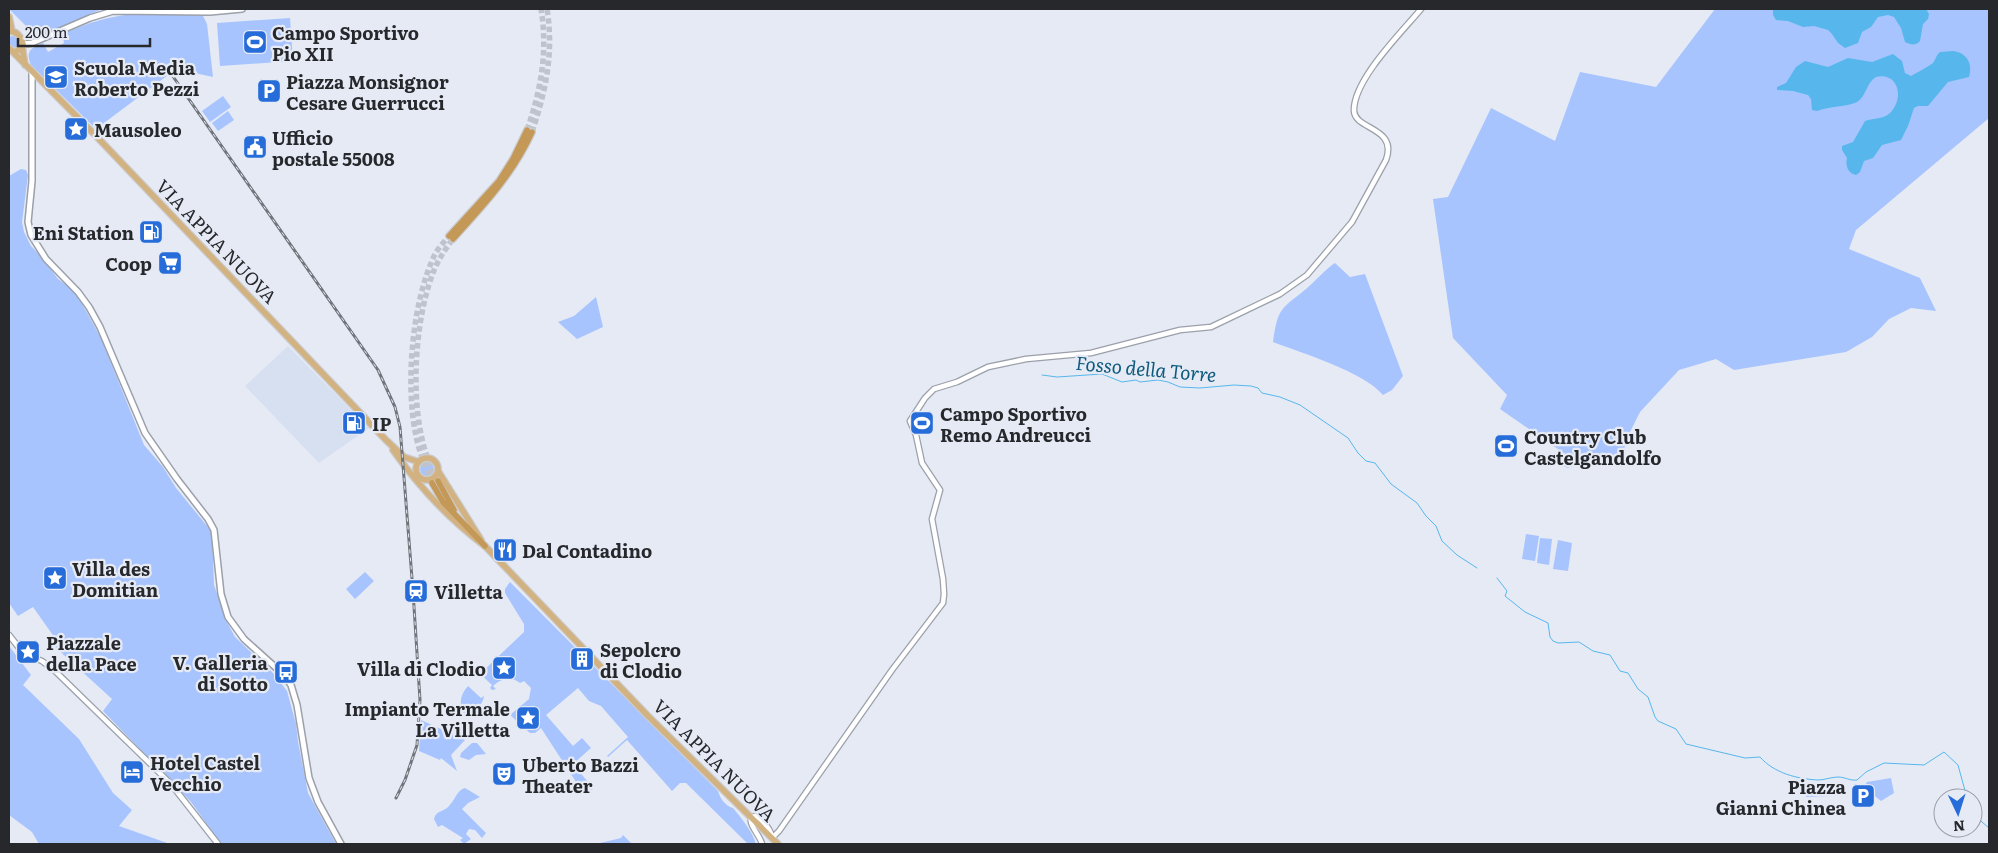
<svg xmlns="http://www.w3.org/2000/svg" width="1998" height="853" viewBox="0 0 1998 853" font-family="Literata,serif">
<rect width="100%" height="100%" fill="#e5eaf5"/>
<path fill="#d6e0f1" d="M288 346 369 428 319 463 245 386Z"/>
<path fill="#a7c4fe" d="M9 9H102L40 36 38 29 28 28Z
M1715 9H1989V118L1856 230 1849 249 1920 278 1936 311 1911 308 1889 319 1872 337 1846 352 1734 370 1716 359 1679 370 1640 412 1626 440 1624 450 1601 465 1568 456 1500 409 1507 395 1453 338 1433 199 1448 197 1491 108 1555 141 1580 72 1656 87Z
M135 14 199 15 203 16 207 24 213 77 176 69 96 129 31 65C25 51 31 48 43 43L48 52 64 43 63 37 65 36V33C88 23 109 16 135 14Z
M290 18 293 61 220 66 217 23Z
M12 36 16 37 19 43 18 47 15 48 9 44V37Z
M223 96 231 107 210 122 202 111Z
M228 111 234 120 218 131 212 123Z
M21 169 26 170 28 175 22 222 24 232 31 246 41 256 58 279 75 291 101 338 144 445 163 467 176 488 212 532 214 585 227 622 235 637 274 674 287 691 296 724 298 742 308 793 336 844H221L191 802 103 711 112 699 54 646 57 641 33 607 18 616 9 603V176Z
M1335 263 1350 277 1365 274 1403 376 1392 390 1383 395C1364 372 1302 353 1273 342 1278 308 1280 310 1306 289 1316 281 1324 270 1335 263Z
M596 297 603 327 577 339 558 322 574 316Z
M922 415 929 420 922 431 915 426Z
M1552 453C1559 454 1561 460 1571 462L1572 466 1568 468 1554 462 1550 457Z
M420 469a7 7 0 1 1 14 0a7 7 0 1 1-14 0Z
M1526 534 1539 536 1535 561 1522 559Z
M1540 538 1552 539 1549 565 1537 563Z
M1558 540 1572 543 1568 571 1553 569Z
M365 572 374 581 355 599 346 589Z
M510 582 718 791C720 798 725 806 733 808 740 816 754 834 756 844H748L686 783H680L672 791 627 740 608 757 607 756 628 737 601 706 589 701 578 688 546 715 573 746 582 738 591 748 573 764 593 788 592 790 578 785 541 728 535 733H530L510 715 529 699 531 688 524 681 520 683C512 676 501 678 493 686L496 689 492 690 490 688 492 685 480 674 524 632V624L505 593V589Z
M9 646 31 675 23 685 79 739 113 793 132 810 119 826 170 844H39L32 832 9 815Z
M468 686 481 698 484 696C483 705 475 711 467 718 458 707 459 696 468 686Z
M421 720 465 740 451 755 457 771 441 758 440 760 419 751Z
M472 743H477L486 754 476 755 469 760 460 757 461 753Z
M1891 778 1894 793 1881 801 1861 785H1865L1867 782Z
M1830 783V796L1806 797V784Z
M465 788 480 797 468 803 462 809 486 833 482 838 475 830 469 829 466 834 471 839 464 844 460 840 463 838 442 825 438 827 434 819C436 810 444 812 449 806 455 800 457 790 465 788Z
M623 835 632 844H596L621 838Z"/>
<path fill="#57b7ec" d="M1773 9H1926L1929 14 1928 19 1923 24 1920 41C1916 46 1911 45 1905 42L1901 28 1894 17 1888 15 1878 17 1871 27 1862 32 1858 43 1845 48 1838 43 1832 34 1828 30 1814 26 1803 27 1788 21 1776 20 1773 15Z
M1953 51C1967 53 1973 63 1969 77L1948 82 1928 106H1918L1914 108 1908 126 1901 140 1882 145 1873 158 1864 161 1860 172 1856 175C1848 174 1845 165 1847 158L1842 150V146L1853 142 1865 121C1874 118 1885 119 1891 112 1905 96 1897 72 1876 77 1866 83 1866 97 1857 102 1848 107 1829 106 1817 111L1812 110 1811 99 1808 95 1793 91 1777 90V87L1786 83 1796 67 1805 61 1828 67 1848 58 1872 62 1893 54 1902 61 1905 73 1911 76C1913 75 1931 65 1933 63 1936 59 1936 55 1940 52Z"/>
<g fill="none" stroke-linecap="round" stroke-linejoin="round">
<path stroke="#57b7ec" stroke-width="1" d="M1042 375 1057 377 1102 374 1122 382 1136 380 1140 382 1158 380 1168 382 1180 387 1200 388 1234 385 1251 386 1258 388 1262 393 1280 397 1300 405 1348 438 1358 453 1366 461 1375 463 1391 484 1417 503 1426 516 1436 526 1442 541 1457 555 1477 568
M1497 578 1507 591 1505 596 1525 612 1548 623 1550 637 1553 641 1558 643 1579 642 1593 651 1610 655 1620 671 1628 673 1638 689 1648 697 1655 717 1658 721 1676 729 1686 744 1745 758 1760 757C1774 773 1797 779 1818 780 1825 780 1831 777 1838 777 1845 777 1850 781 1857 780L1866 772 1884 763 1924 765 1944 752 1958 765 1967 798
M1973 803 1977 809 1975 816 1989 828"/>
<path stroke="#bfc3cd" stroke-width="5.5" stroke-dasharray="5.5 3" stroke-linecap="butt" d="M527 130C541 90 548 51 541 9
M532 132C546 91 554 52 547 9
M438 481C430 466 424 450 421 434 411 386 416 313 435 268 440 257 446 248 453 239
M432 483C426 468 419 452 416 436 405 385 412 301 435 254 439 247 445 241 449 236"/>
<defs>
<path id="tertiary" d="M9 635 24 654 42 661 55 671 171 784 218 844
M762 844C760 835 749 826 751 818L755 816C762 819 771 829 772 838L779 831 892 670 943 603 944 594 943 579 932 519 940 490 922 463 916 435 910 421 925 398 934 389 957 382 988 367 1026 359 1091 353 1180 330 1211 327 1280 294 1307 275 1352 222 1386 160C1398 127 1355 130 1354 111 1353 80 1402 32 1421 9"/>
<path id="secondary" d="M23 44 32 43 90 18 113 11 210 12 242 9
M32 72V181L28 222 31 235 46 259 78 292 89 307 100 327 145 433 177 479 208 519 214 530 221 594 228 617 244 639 284 675 291 685 297 705 309 778 318 802 341 844"/>
<path id="primary" d="M9 17 12 31
M9 31C17 31 21 37 23 44L19 50 13 52
M22 46 25 65
M9 48 97 137 386 440 404 457 419 462
M393 450C419 487 449 519 485 546L647 715 778 844
M416 469a11 11 0 1 1 22 0a11 11 0 1 1-22 0Z
M438 471 481 540"/>
<path id="trunk" d="M449 236 499 181 513 159 527 130
M453 239C484 205 513 174 532 132
M438 481 454 510
M432 483 443 502 485 546"/>
</defs>
<use href="#tertiary" stroke="#9ba0aa" stroke-width="7"/>
<use href="#secondary" stroke="#9ba0aa" stroke-width="8"/>
<use href="#primary" stroke="#cbcbcc" stroke-width="8"/>
<use href="#trunk" stroke="#cbcbcc" stroke-width="8"/>
<use href="#tertiary" stroke="#fff" stroke-width="4.5"/>
<use href="#secondary" stroke="#fff" stroke-width="5"/>
<use href="#primary" stroke="#d3b281" stroke-width="5.5"/>
<use href="#trunk" stroke="#c49857" stroke-width="5.5"/>
<defs>
<path id="rail" d="M172 75 378 370 395 407 400 427 413 591 420 700 417 745 405 780 396 798"/>
</defs>
<use href="#rail" stroke="#71757b" stroke-width="3"/>
<use href="#rail" stroke="#e5eaf5" stroke-width="1" stroke-dasharray="4" stroke-linecap="butt"/>
</g>
<defs>
<symbol id="stadium-square" viewBox="-11 -11 22 22"><rect x="-9" y="-9" width="18" height="18" rx="4" fill="#266dd9" stroke="#e5eaf5"/><path d="M0-5a6.5 5 0 1 0 0 10a6.5 5 0 1 0 0-10ZM-3.5-1.8h7v3.6h-7Z" fill="#fff"/></symbol>
<symbol id="school-square" viewBox="-11 -11 22 22"><rect x="-9" y="-9" width="18" height="18" rx="4" fill="#266dd9" stroke="#e5eaf5"/><path d="M0-5L7-2L0 1L-7-2ZM-4 1L0 2.5L4 1V4Q0 6-4 4Z" fill="#fff"/></symbol>
<symbol id="parking-square" viewBox="-11 -11 22 22"><rect x="-9" y="-9" width="18" height="18" rx="4" fill="#266dd9" stroke="#e5eaf5"/><path d="M-3.5-5.5H1a3.5 3.5 0 0 1 0 7H-1V5.5H-3.5ZM-1-3.4V-.6H.8a1.4 1.4 0 0 0 0-2.8Z" fill="#fff"/></symbol>
<symbol id="sight-square" viewBox="-11 -11 22 22"><rect x="-9" y="-9" width="18" height="18" rx="4" fill="#266dd9" stroke="#e5eaf5"/><path d="M0-6L1.8-2.2L6-1.7L2.9 1.2L3.7 5.4L0 3.3L-3.7 5.4L-2.9 1.2L-6-1.7L-1.8-2.2Z" fill="#fff"/></symbol>
<symbol id="civic-square" viewBox="-11 -11 22 22"><rect x="-9" y="-9" width="18" height="18" rx="4" fill="#266dd9" stroke="#e5eaf5"/><path d="M-.6-6.5H3V-4.5H.6V-3L4-1V1h2V6H-6V1h2V-1L-.6-3ZM-1.2 2.5V6h2.4V2.5Z" fill="#fff"/></symbol>
<symbol id="fuel-square" viewBox="-11 -11 22 22"><rect x="-9" y="-9" width="18" height="18" rx="4" fill="#266dd9" stroke="#e5eaf5"/><path d="M-5.5-6h7V0h2V4h1.3V-2.5L3-4.5l.8-.8L6-3V5H2.5V1h-1V6h-7ZM-4.2-4.7v3.2H.2V-4.7Z" fill="#fff"/></symbol>
<symbol id="supermarket-square" viewBox="-11 -11 22 22"><rect x="-9" y="-9" width="18" height="18" rx="4" fill="#266dd9" stroke="#e5eaf5"/><path d="M-6-5.5h2.5l.6 2H6L4.5 2H-2.5L-4.4-4H-6ZM-1.5 3.2a1.3 1.3 0 1 0 .1 0ZM3 3.2a1.3 1.3 0 1 0 .1 0Z" fill="#fff"/></symbol>
<symbol id="restaurant-square" viewBox="-11 -11 22 22"><rect x="-9" y="-9" width="18" height="18" rx="4" fill="#266dd9" stroke="#e5eaf5"/><path d="M-5-6h1v4h1v-4h1v4h1v-4h1v5L-1.5 .5V6h-2V.5L-5-1ZM5-6V6H3V1.5H1.5Q1.5-4 5-6Z" fill="#fff"/></symbol>
<symbol id="station-square" viewBox="-11 -11 22 22"><rect x="-9" y="-9" width="18" height="18" rx="4" fill="#266dd9" stroke="#e5eaf5"/><path d="M-3-6H3Q5-6 5-4V2Q5 4 3 4L4.5 6H3L1.5 4h-3L-3 6H-4.5L-3 4Q-5 4-5 2V-4Q-5-6-3-6ZM-3.5-4v3h7v-3ZM-3.5 1v1.5H-2V1ZM2 1v1.5H3.5V1Z" fill="#fff"/></symbol>
<symbol id="building-square" viewBox="-11 -11 22 22"><rect x="-9" y="-9" width="18" height="18" rx="4" fill="#266dd9" stroke="#e5eaf5"/><path d="M-4-6H4V6H1V3H-1V6H-4ZM-2.5-4.3h1.7v1.8h-1.7ZM.8-4.3h1.7v1.8H.8ZM-2.5-1h1.7V.8h-1.7ZM.8-1h1.7V.8H.8Z" fill="#fff"/></symbol>
<symbol id="bus-square" viewBox="-11 -11 22 22"><rect x="-9" y="-9" width="18" height="18" rx="4" fill="#266dd9" stroke="#e5eaf5"/><path d="M-5-6H5V4H4V6H2V4H-2V6H-4V4H-5ZM-3.5-4V0h7V-4ZM-3.5 1.2v1.5H-2V1.2ZM2 1.2v1.5H3.5V1.2Z" fill="#fff"/></symbol>
<symbol id="hotel-square" viewBox="-11 -11 22 22"><rect x="-9" y="-9" width="18" height="18" rx="4" fill="#266dd9" stroke="#e5eaf5"/><path d="M-6-4.5h1.5V1H6V5H4.5V3h-9V5H-6ZM-4 0a1.8 1.8 0 1 1 3.6 0ZM.5 0V-2.5h3Q6-2.5 6 0Z" fill="#fff"/></symbol>
<symbol id="theatre-square" viewBox="-11 -11 22 22"><rect x="-9" y="-9" width="18" height="18" rx="4" fill="#266dd9" stroke="#e5eaf5"/><path d="M-5-5.5Q0-4 5-5.5V0Q5 5 0 6Q-5 5-5 0ZM-3.3-2.5H-1v1.5H-3.3ZM1-2.5H3.3v1.5H1ZM-2.8 1Q0 5.5 2.8 1Z" fill="#fff"/></symbol>
</defs>
<g fill-rule="evenodd">
<use href="#stadium-square" x="241" y="28" width="28" height="28"/>
<use href="#school-square" x="42" y="63" width="28" height="28"/>
<use href="#parking-square" x="255" y="77" width="28" height="28"/>
<use href="#sight-square" x="62" y="115" width="28" height="28"/>
<use href="#civic-square" x="241" y="133" width="28" height="28"/>
<use href="#fuel-square" x="137" y="218" width="28" height="28"/>
<use href="#supermarket-square" x="156" y="249" width="28" height="28"/>
<use href="#fuel-square" x="340" y="409" width="28" height="28"/>
<use href="#stadium-square" x="908" y="409" width="28" height="28"/>
<use href="#stadium-square" x="1492" y="432" width="28" height="28"/>
<use href="#restaurant-square" x="491" y="536" width="28" height="28"/>
<use href="#sight-square" x="41" y="564" width="28" height="28"/>
<use href="#station-square" x="402" y="577" width="28" height="28"/>
<use href="#sight-square" x="14" y="638" width="28" height="28"/>
<use href="#building-square" x="568" y="645" width="28" height="28"/>
<use href="#sight-square" x="490" y="654" width="28" height="28"/>
<use href="#bus-square" x="272" y="658" width="28" height="28"/>
<use href="#sight-square" x="514" y="704" width="28" height="28"/>
<use href="#hotel-square" x="118" y="758" width="28" height="28"/>
<use href="#theatre-square" x="490" y="760" width="28" height="28"/>
<use href="#parking-square" x="1849" y="782" width="28" height="28"/>
</g>
<g text-anchor="middle" dominant-baseline="central" stroke-width="4.5" stroke-linejoin="round" paint-order="stroke">
<g font-size="18" font-weight="bold" fill="#26282c" stroke="#e5eaf5" text-anchor="start">
<text x="272" y="32">Campo Sportivo<tspan x="272" dy="21">Pio XII</tspan></text>
<text x="74" y="67">Scuola Media<tspan x="74" dy="21">Roberto Pezzi</tspan></text>
<text x="286" y="81">Piazza Monsignor<tspan x="286" dy="21">Cesare Guerrucci</tspan></text>
<text x="94" y="129">Mausoleo</text>
<text x="272" y="137">Ufficio<tspan x="272" dy="21">postale 55008</tspan></text>
<text x="134" y="232" text-anchor="end">Eni Station</text>
<text x="152" y="263" text-anchor="end">Coop</text>
<text x="940" y="413">Campo Sportivo<tspan x="940" dy="21">Remo Andreucci</tspan></text>
<text x="372" y="423">IP</text>
<text x="1524" y="436">Country Club<tspan x="1524" dy="21">Castelgandolfo</tspan></text>
<text x="522" y="550">Dal Contadino</text>
<text x="72" y="568">Villa des<tspan x="72" dy="21">Domitian</tspan></text>
<text x="434" y="591">Villetta</text>
<text x="46" y="642">Piazzale<tspan x="46" dy="21">della Pace</tspan></text>
<text x="600" y="649">Sepolcro<tspan x="600" dy="21">di Clodio</tspan></text>
<text x="268" y="662" text-anchor="end">V. Galleria<tspan x="268" dy="21">di Sotto</tspan></text>
<text x="486" y="668" text-anchor="end">Villa di Clodio</text>
<text x="510" y="708" text-anchor="end">Impianto Termale<tspan x="510" dy="21">La Villetta</tspan></text>
<text x="150" y="762">Hotel Castel<tspan x="150" dy="21">Vecchio</tspan></text>
<text x="522" y="764">Uberto Bazzi<tspan x="522" dy="21">Theater</tspan></text>
<text x="1846" y="786" text-anchor="end">Piazza<tspan x="1846" dy="21">Gianni Chinea</tspan></text>
</g>
<g font-size="18" fill="#26282c" stroke="#e5eaf5">
<text transform="translate(217 241) rotate(46)">VIA APPIA NUOVA</text>
<text transform="translate(715 760) rotate(45)">VIA APPIA NUOVA</text>
</g>
<g font-size="19" font-style="italic" fill="#0f5b7e" stroke="#e5eaf5">
<text transform="translate(1146 368) rotate(5)">Fosso della Torre</text>
</g>
</g>
<rect width="1998" height="853" fill="none" stroke="#26282c" stroke-width="20"/>
<g transform="translate(1958 813) rotate(176)"><circle r="24" fill="#e5eaf5" stroke="#999ca5"/>
<path d="M0-4L9 19L0 12L-9 19Z" fill="#266dd9"/>
<text y="-8" font-size="14" font-weight="bold" text-anchor="middle" fill="#26282c">N</text>
</g>
<path d="M18 38v8h132v-8" fill="none" stroke="#26282c" stroke-width="2.5"/>
<text x="25" y="38" font-size="15" fill="#26282c" stroke="#e5eaf5" stroke-width="4" paint-order="stroke">200 m</text>
</svg>
